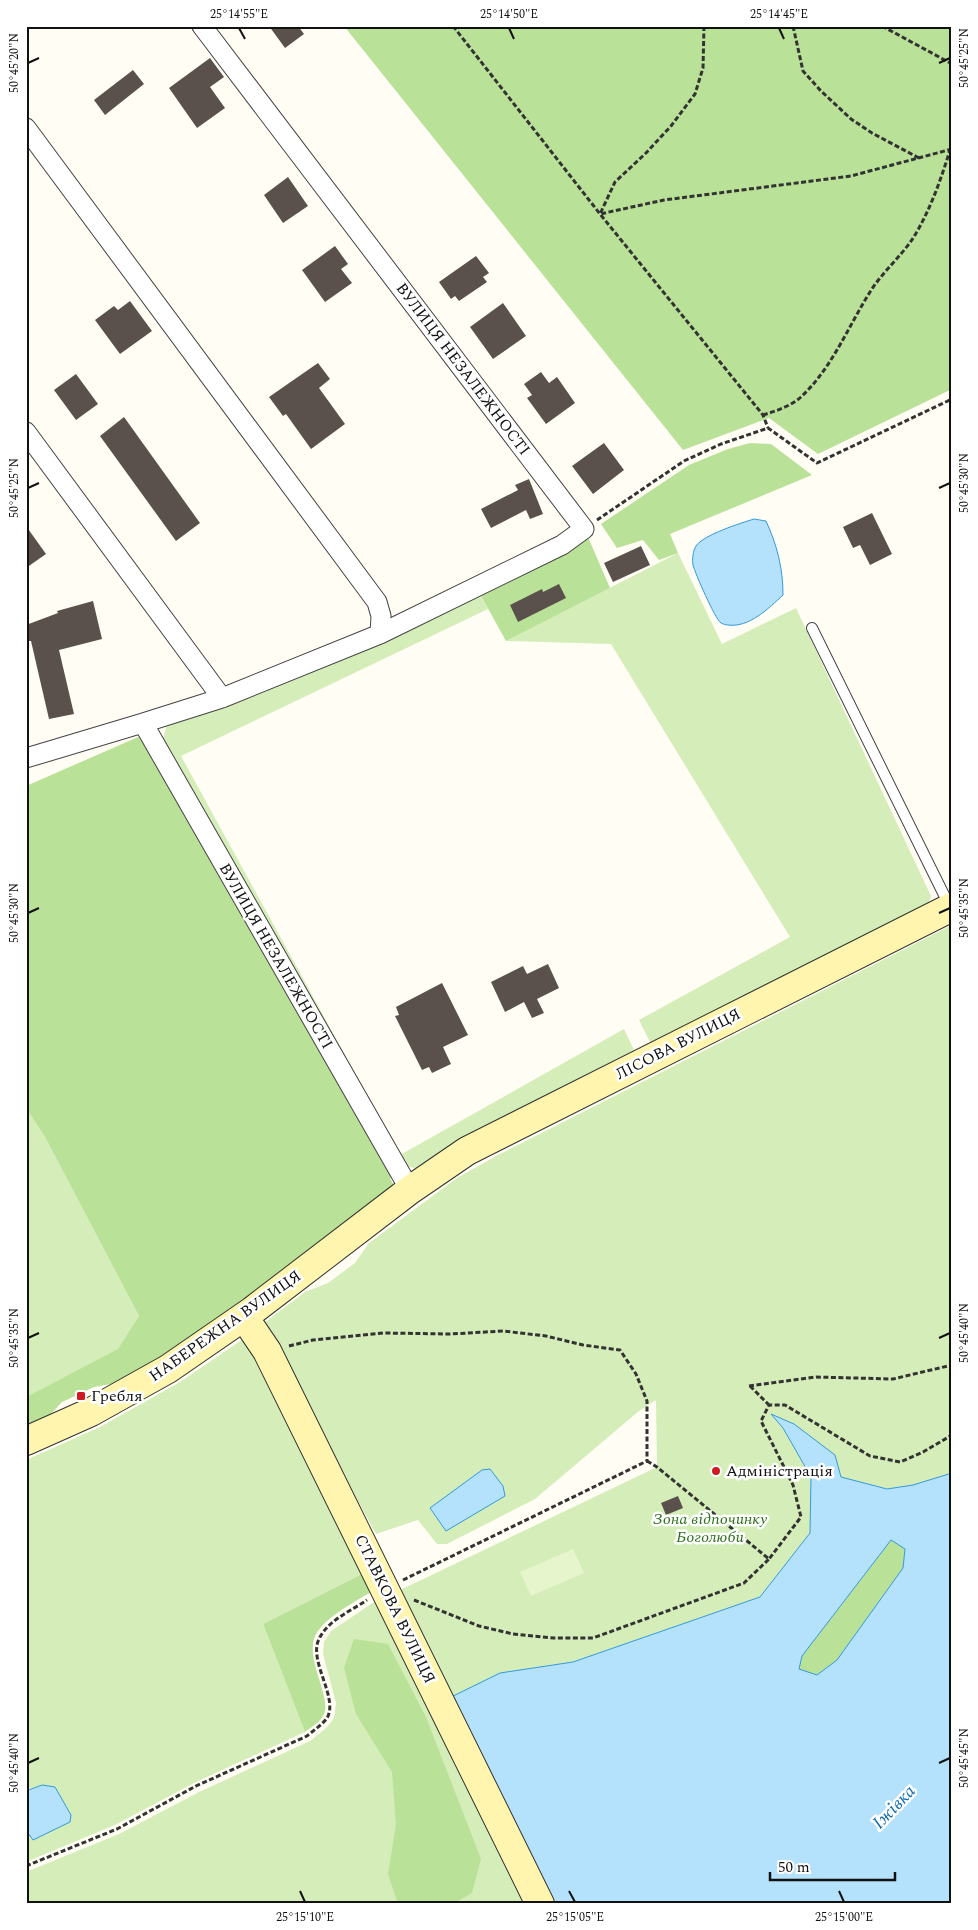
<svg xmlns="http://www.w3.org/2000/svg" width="978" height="1930" viewBox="0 0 978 1930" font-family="Spectral,serif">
<rect width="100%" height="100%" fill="#fffdf4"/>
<path fill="#d5eeb9" d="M678 553 722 644 796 608 931 896 929 903 651 1044 639 1020 790 937 611 644 506 641Z
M480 594 488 609 181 756 400 1155 624 1029 634 1050 476 1131 415 1168 405 1166 162 742 167 725Z
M952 925V1473L913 1486 887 1489 841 1477 772 1415 783 1428 811 1477 810 1533 760 1597 573 1662 500 1673 561 1904 396 1592 657 1467 656 1400 639 1411 535 1499 447 1544H437L418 1520 376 1534 271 1342 260 1326 305 1292 328 1283 355 1263 369 1243 457 1178 498 1155Z
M26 1108 45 1137 139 1316 119 1349 26 1397Z
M246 1337 366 1572 263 1624 305 1732 194 1783 115 1825 26 1862V1830L33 1840 31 1788 26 1791V1460L100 1427 180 1382Z
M380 1598 528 1904H26V1872L119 1834 199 1792 310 1741 326 1728 334 1718 336 1703 323 1654 324 1642 331 1631Z"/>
<path fill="#b9e197" d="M344 26H952V389L818 454 769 418 683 450Z
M750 443 771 444 812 475 670 534 678 553 659 560 643 540 617 548 601 524 689 465 728 449Z
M588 537 610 588 506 641 480 594Z
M145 734 394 1176 390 1178 393 1184 389 1189 230 1311 178 1348 116 1383 94 1387 62 1402 49 1416 26 1426V1397L118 1349 139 1316 45 1137 26 1108V786Z
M891 1540 905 1548 903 1568 837 1660 817 1675 799 1669 802 1656Z
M366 1572 376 1589C358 1600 320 1619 314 1639 307 1662 331 1697 324 1714 321 1722 311 1727 305 1732L263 1624Z
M354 1639 388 1644 426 1717 481 1859 472 1893 453 1904H398L388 1874 396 1824 392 1772 356 1714 344 1668Z"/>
<path fill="#e7f5cc" d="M573 1549 584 1573 531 1596 520 1572Z"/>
<path fill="#b4e1fc" stroke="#3499da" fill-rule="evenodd" d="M754 519 766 521C777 545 783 568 783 595 769 608 749 628 728 625 726 625 723 624 721 623 715 619 695 573 693 565 692 559 693 551 696 546 703 535 741 523 754 519Z
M771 1414 794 1424 835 1455 841 1477 887 1489 913 1485 952 1473V1904H548L447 1699 500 1673 573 1662 760 1597 810 1533 811 1477 783 1428ZM891 1540 905 1549 903 1568 837 1660 817 1675 799 1669 802 1656Z
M490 1469 503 1486 505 1496 446 1531 430 1508 482 1470Z
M42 1785 55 1787 71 1815 70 1822 33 1840 26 1830V1791Z"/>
<path fill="#5b514c" d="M269 26H298L304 34 285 48Z
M210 58 224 77 210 87 225 108 197 128 169 88Z
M133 70 144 84 105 115 94 100Z
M288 177 308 206 283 223 264 195Z
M335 246 348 264 341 269 352 283 325 302 302 270Z
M476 256 489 273 483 277 487 282 459 301 455 296 451 299 439 282Z
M130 301 152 331 120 354 95 320 114 306 118 310Z
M503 303 526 336 493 359 470 327Z
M318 363 330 379 319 388 345 424 311 449 286 414 283 416 269 397Z
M541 372 549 383 557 377 575 403 546 424 527 398 532 395 524 384Z
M76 374 98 404 76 420 54 390Z
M124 417 200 523 176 541 100 436Z
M604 443 624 470 593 494 572 466Z
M529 479 543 514 530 519 526 510 491 528 481 509 518 490 515 485Z
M872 513 892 554 870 565 860 545 853 548 843 527Z
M26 526 46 554 26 568Z
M641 546 650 565 613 582 604 563Z
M559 584 566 598 518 622 510 605 542 589 543 592Z
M93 601 102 639 59 650 74 714 49 719 31 641H29L26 634V625L58 613 57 611Z
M548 964 559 988 537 999 544 1013 532 1018 524 1002 505 1012 491 982 523 966 527 974Z
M442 983 468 1035 443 1047 451 1064 432 1073 429 1067 422 1070 395 1016 399 1015 396 1007Z
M678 1496 683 1508 666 1515 661 1503Z"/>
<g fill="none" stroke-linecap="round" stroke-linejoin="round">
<defs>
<path id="lane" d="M812 628 950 907"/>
<path id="street" d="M26 128 377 602 381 616 380 634
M26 432 222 698
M143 723 222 698 380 634 562 545 584 529 202 26
M26 758 143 723 410 1190"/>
<path id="secondary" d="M244 1317 267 1351 540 1904
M26 1441 91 1412 168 1369 252 1311 410 1190 467 1151 952 907"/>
</defs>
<use href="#lane" stroke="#444" stroke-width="12"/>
<use href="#street" stroke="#444" stroke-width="21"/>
<use href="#secondary" stroke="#333" stroke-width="30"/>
<path stroke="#333" stroke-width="3" stroke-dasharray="5 2.5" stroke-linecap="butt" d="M453 26 600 214 763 415 768 428
M704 26 703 68 695 94 671 126 646 153 615 182 600 214 664 200 851 176 952 149
M793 26 803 71 821 91 851 119 872 133 919 158
M882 26 952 64
M763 415C776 411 791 406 801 397 832 368 848 327 870 292 883 271 903 255 915 235 931 208 941 179 950 150
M597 520 684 461 721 444 768 428 817 463 952 399
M289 1346 313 1340 383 1333 450 1334 503 1331 546 1336 583 1345 620 1350 636 1374 647 1401V1461
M749 1386 816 1377 893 1379 952 1365
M750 1386 769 1405
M647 1461 657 1467 769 1559 801 1517 793 1485 761 1421 769 1405H785L870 1456 900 1462 923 1452 952 1435
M403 1580 647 1461
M414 1600 479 1626 513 1634 554 1638H593L744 1583 769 1559
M26 1866 117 1829 196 1786 307 1736C314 1730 322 1725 327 1718 339 1698 308 1661 319 1639 328 1620 351 1611 367 1600"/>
<use href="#lane" stroke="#fff" stroke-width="10"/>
<use href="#street" stroke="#fff" stroke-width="19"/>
<use href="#secondary" stroke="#fff5af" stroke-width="28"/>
</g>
<path fill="none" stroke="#111" stroke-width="2" d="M239 28 245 39M509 28 514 39M779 28 784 39M28 63 39 58M939 63 950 58M28 488 39 483M939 488 950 483M28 913 39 908M939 913 950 908M28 1338 39 1333M939 1338 950 1333M28 1763 39 1758M939 1763 950 1758M300 1891 305 1902M569 1891 575 1902M839 1891 844 1902"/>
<g fill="#cf1a24" stroke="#fff" stroke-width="2">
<rect x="76" y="1391" width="10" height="10" rx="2.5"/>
<circle cx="716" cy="1471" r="5"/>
</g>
<g text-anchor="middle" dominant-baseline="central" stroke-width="5" stroke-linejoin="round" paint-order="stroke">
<g font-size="16" fill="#111" stroke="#fff">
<text transform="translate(463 369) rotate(53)">ВУЛИЦЯ НЕЗАЛЕЖНОСТІ</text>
<text transform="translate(276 956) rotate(60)">ВУЛИЦЯ НЕЗАЛЕЖНОСТІ</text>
<text transform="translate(678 1044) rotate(-27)">ЛІСОВА ВУЛИЦЯ</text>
<text transform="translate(225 1326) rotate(-35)">НАБЕРЕЖНА ВУЛИЦЯ</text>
<text transform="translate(395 1609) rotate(64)">СТАВКОВА ВУЛИЦЯ</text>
</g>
<g font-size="16" fill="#111" stroke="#fff" text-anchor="start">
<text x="91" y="1396">Гребля</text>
<text x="726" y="1471">Адміністрація</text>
</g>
<g font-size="16" font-style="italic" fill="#2c7019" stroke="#fff">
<text x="710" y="1519">Зона відпочинку<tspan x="710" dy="18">Боголюби</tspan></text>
</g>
<g font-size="18" font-style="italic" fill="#0c6ab0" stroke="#fff">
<text transform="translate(894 1807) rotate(-46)">Іжівка</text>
</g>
</g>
<rect width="978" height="1930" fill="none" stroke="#ffffff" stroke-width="55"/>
<path d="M770 1872v8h125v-8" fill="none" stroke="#111111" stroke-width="2.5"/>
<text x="778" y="1872" font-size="15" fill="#111111" stroke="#ffffff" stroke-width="4" paint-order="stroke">50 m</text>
<rect x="28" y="28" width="922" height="1874" fill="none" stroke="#111" stroke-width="2"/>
<g font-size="12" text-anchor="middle" fill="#111">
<text x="239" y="18">25°14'55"E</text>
<text x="509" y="18">25°14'50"E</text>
<text x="779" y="18">25°14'45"E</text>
<text transform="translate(964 58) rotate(-90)" y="4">50°45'25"N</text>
<text transform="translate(14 63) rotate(-90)" y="4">50°45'20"N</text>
<text transform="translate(964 483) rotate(-90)" y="4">50°45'30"N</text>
<text transform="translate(14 488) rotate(-90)" y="4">50°45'25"N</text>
<text transform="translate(964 908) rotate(-90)" y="4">50°45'35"N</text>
<text transform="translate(14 913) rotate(-90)" y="4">50°45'30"N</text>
<text transform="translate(964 1333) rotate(-90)" y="4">50°45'40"N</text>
<text transform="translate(14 1338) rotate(-90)" y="4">50°45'35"N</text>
<text transform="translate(964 1758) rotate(-90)" y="4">50°45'45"N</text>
<text transform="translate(14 1763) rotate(-90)" y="4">50°45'40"N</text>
<text x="305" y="1921">25°15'10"E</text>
<text x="575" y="1921">25°15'05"E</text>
<text x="844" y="1921">25°15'00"E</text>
</g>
</svg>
